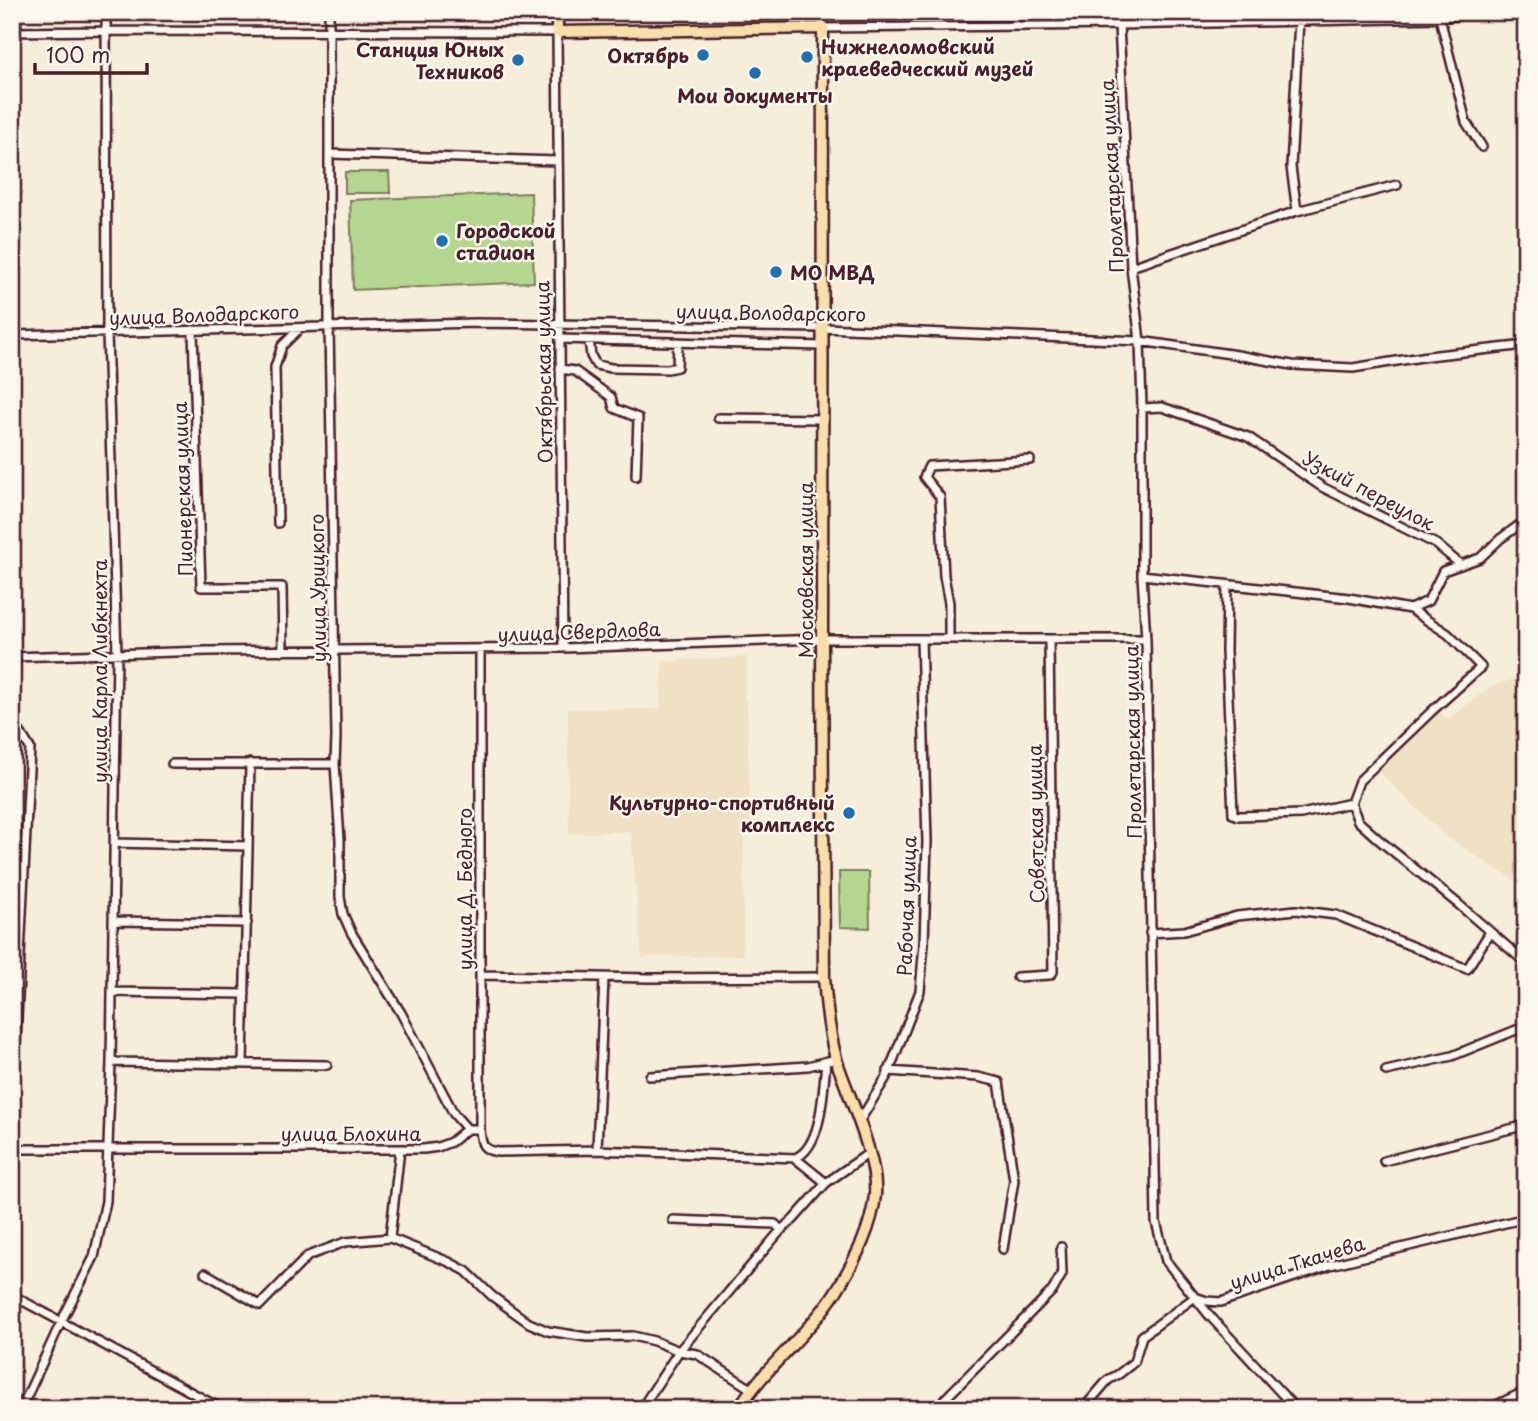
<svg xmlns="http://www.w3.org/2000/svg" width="1538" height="1421" viewBox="0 0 1538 1421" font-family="'Playpen Sans',sans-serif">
<rect width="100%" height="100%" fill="#f6eddb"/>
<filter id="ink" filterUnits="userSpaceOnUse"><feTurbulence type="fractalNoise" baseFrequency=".0143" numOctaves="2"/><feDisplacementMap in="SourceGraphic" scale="14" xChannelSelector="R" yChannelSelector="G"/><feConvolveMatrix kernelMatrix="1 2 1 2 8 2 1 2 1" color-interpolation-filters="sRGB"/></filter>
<g filter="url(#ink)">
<path fill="#f0e0c6" d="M747 657 744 696 747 701 750 822 744 823 743 955 642 957 631 831 569 834 568 709H660L663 661Z
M1526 675V888L1444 835 1374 767 1428 706 1449 719 1490 687Z"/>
<path fill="#b5d690" stroke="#807a5e" stroke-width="2" d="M345 172H389L390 193H345Z
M531 193 534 282 353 290 350 200Z
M839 872H869L870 928 840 927Z"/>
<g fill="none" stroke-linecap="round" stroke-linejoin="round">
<defs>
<path id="minor" d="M13 12 18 32
M329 12V327L336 736 335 764 340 840V897L343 914 351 932 401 1013 454 1114 467 1129
M823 12V28L1119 25 1440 18 1461 15 1467 12
M1440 18 1466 122 1482 147
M1013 25 1021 12
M1119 25 1131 267 1140 341 1142 408V575L1146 639 1156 1222 1166 1261 1209 1315 1296 1409
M12 32 105 31 557 32 563 648
M329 154 558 161
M1297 211 1291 167 1299 20
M1131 267 1297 211 1397 185
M193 330 201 587H282L283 651
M12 335 475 323 823 328 1140 341 1237 355 1292 365 1353 368 1428 356 1526 345
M560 339 823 346
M589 340 591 356 596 365 611 368 668 369 677 367 678 342
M560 369 575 371 611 397 614 408 638 418 636 476
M1142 408 1162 407 1248 437 1322 487 1436 544 1461 565
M718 418 823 419
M278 523 275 367 282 346 300 328
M1142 575 1349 598 1410 609 1428 601 1443 571 1480 558 1500 539 1526 520
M1227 585 1226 651 1233 814 1238 816 1301 814 1351 803
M1410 609 1448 634 1481 667 1433 710 1359 781 1351 803 1358 821 1378 839 1457 903 1526 963
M949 639V603L944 576 940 497 924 477 929 466 1030 460
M480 649V1129C481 1144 482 1150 498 1152L597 1150 795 1158 826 1183
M12 657 208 651 563 648 822 639H1146
M12 729 20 732 30 748 12 1122
M172 764H335
M115 843 248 846
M114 921 247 923
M1150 933 1184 931 1237 916 1296 910 1336 915 1467 969 1490 932
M480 975 649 978 824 977
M1017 977 1050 975 1053 972 1049 639
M112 992 245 994
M111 1062 327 1065
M243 1064 250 763
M888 1071 978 1077 999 1082 1014 1180 1003 1249
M1386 1071 1452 1056 1526 1026
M650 1076 808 1066 836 1059
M859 1122 887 1076 920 991 924 944 927 841 921 639
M12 1149H424L438 1147 451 1142 467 1129H480
M400 1149 390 1238 449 1262 466 1271 492 1296 529 1323 548 1331 587 1337 633 1336 654 1341 679 1351 697 1354 751 1389
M597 1150 604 978
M795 1158C823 1147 823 1088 826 1062
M1384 1161 1526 1125
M673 1220 775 1224 781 1230
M205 1273 260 1305 308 1256 345 1242 390 1238
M12 1295 222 1409
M12 1401 28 1409
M21 1409 62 1320 94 1257 106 1201 111 1062 117 654 107 333 106 12
M641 1409 679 1351 781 1230 793 1220 826 1183 869 1153
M935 1409 1053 1290 1062 1274 1061 1247
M1083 1409 1108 1380 1119 1374 1134 1362 1142 1336 1195 1297 1207 1301 1221 1302 1330 1265 1526 1218
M1488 1409 1526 1391"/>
<path id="major" d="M557 12V32L823 28 822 639 824 977C826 1005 829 1035 837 1062 849 1098 878 1158 875 1195 872 1227 856 1258 840 1285 813 1331 767 1364 738 1409"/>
</defs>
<use href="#minor" stroke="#4a1f2b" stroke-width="12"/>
<use href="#major" stroke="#4a1f2b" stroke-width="15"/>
<use href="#minor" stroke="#fbf7ec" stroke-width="7"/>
<use href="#major" stroke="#f8deab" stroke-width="10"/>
</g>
</g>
<g fill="#1f6fb2" stroke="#fbf7ec" stroke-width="2.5">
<circle cx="703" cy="55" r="7"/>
<circle cx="807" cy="57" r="7"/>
<circle cx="518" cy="60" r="7"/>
<circle cx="755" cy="73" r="7"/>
<circle cx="442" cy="241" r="7"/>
<circle cx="776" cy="272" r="7"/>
<circle cx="849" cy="813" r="7"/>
</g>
<g text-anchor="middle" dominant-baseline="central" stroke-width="5" stroke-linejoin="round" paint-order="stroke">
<g font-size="19" font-weight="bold" fill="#4a1f2b" stroke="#fbf7ec" text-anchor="start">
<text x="821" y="46">Нижнеломовский<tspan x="821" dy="22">краеведческий музей</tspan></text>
<text x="504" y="49" text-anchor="end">Станция Юных<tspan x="504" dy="22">Техников</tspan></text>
<text x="689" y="55" text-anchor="end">Октябрь</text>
<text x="755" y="95" text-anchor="middle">Мои документы</text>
<text x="456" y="230">Городской<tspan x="456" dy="22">стадион</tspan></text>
<text x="790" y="272">МО МВД</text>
<text x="835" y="802" text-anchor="end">Культурно-спортивный<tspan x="835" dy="22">комплекс</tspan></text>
</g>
<g font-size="19" fill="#4a1f2b" stroke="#fbf7ec">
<text transform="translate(1111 176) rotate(-93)">Пролетарская улица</text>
<text transform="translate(771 312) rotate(1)">улица Володарского</text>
<text transform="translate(204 314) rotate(-2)">улица Володарского</text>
<text transform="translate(543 372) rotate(-91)">Октябрьская улица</text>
<text transform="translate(182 489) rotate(-92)">Пионерская улица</text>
<text transform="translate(1369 490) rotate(28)">Узкий переулок</text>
<text transform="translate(805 570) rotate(-90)">Московская улица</text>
<text transform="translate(317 588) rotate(-91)">улица Урицкого</text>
<text transform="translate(579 631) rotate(-2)">улица Свердлова</text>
<text transform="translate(99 671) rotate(-90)">улица Карла Либкнехта</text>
<text transform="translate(1132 742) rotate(-91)">Пролетарская улица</text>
<text transform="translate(1035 824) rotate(-91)">Советская улица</text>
<text transform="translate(464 889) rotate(-90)">улица Д. Бедного</text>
<text transform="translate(906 906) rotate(-88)">Рабочая улица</text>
<text x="351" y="1133">улица Блохина</text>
<text transform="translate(1297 1262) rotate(-17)">улица Ткачева</text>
</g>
</g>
<rect width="1538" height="1421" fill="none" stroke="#fbf7ec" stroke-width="42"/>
<rect x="21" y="21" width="1496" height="1379" fill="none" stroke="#4a1f2b" stroke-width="2.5" filter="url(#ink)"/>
<path d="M35 63v10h112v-10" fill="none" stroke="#4a1f2b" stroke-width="3.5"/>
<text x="46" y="63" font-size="21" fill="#4a1f2b" stroke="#fbf7ec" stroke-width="5" paint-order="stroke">100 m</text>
</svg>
